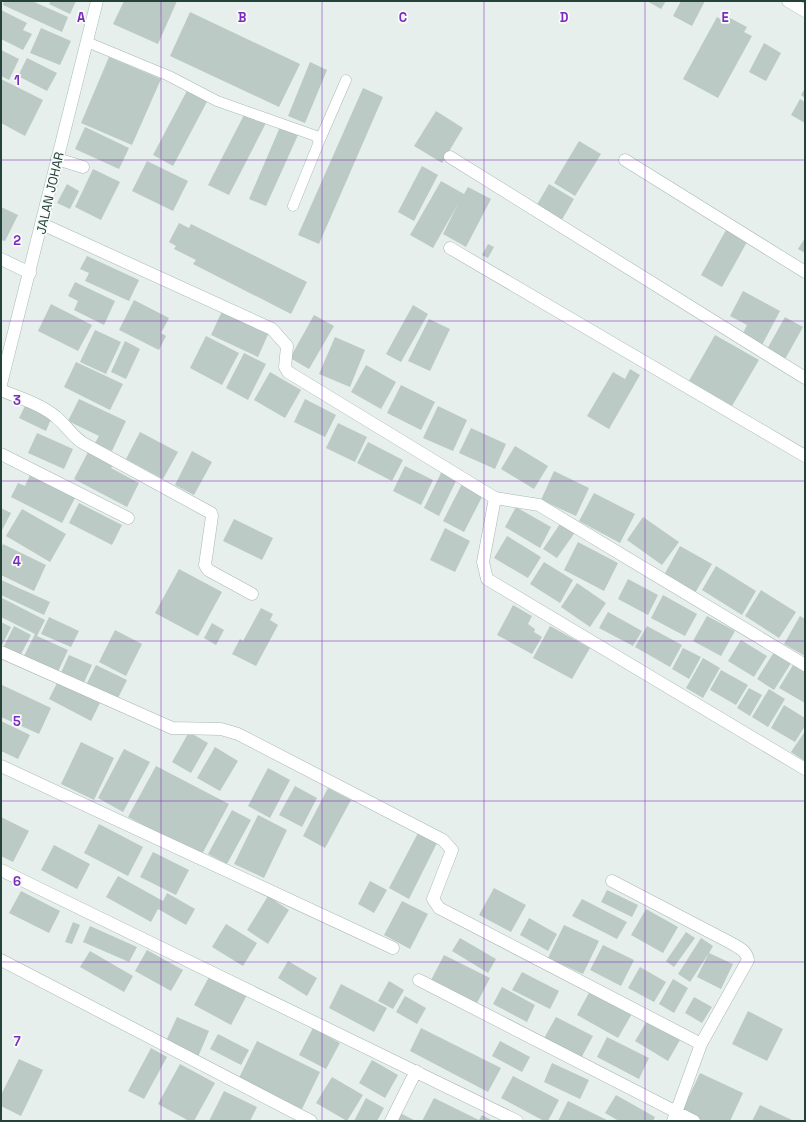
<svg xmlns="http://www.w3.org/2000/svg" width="806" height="1122" viewBox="0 0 806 1122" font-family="'Space Grotesk',sans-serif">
<rect width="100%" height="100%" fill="#e6efeb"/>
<path fill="#bbcac4" d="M4 1H32L68 17 62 32 3 5Z
M51 1H76L70 14 49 4Z
M124 1H177L158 44 113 24Z
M647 1H666L661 9Z
M681 1H705L692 26 673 16Z
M1 10 27 23 23 30 32 34 23 50 1 39Z
M190 12 300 64 279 107 170 56Z
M717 17 725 22 728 17 747 27 744 32 752 36 718 98 683 79Z
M41 28 71 41 60 65 30 53Z
M764 43 781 53 766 81 749 72Z
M1 50 19 59 9 80 1 76Z
M109 57 161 79 132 145 81 123Z
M27 58 57 73 47 91 18 76Z
M310 62 327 70 305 123 288 116Z
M1 79 43 100 25 136 1 123Z
M190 85 210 96 173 166 153 155Z
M363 88 383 97 319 244 298 235Z
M805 88V98L801 95Z
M800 99 805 102V123L791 115Z
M246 111 267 121 229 195 208 185Z
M436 111 463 128 442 163 414 146Z
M85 127 129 148 119 169 75 149Z
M280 127 298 135 266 206 249 199Z
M579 141 601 154 575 196 554 183Z
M147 161 188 181 173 211 132 191Z
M422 166 438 175 414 221 398 212Z
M93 169 120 182 101 220 75 207Z
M441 181 464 194 468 187 491 199 466 247 443 234 458 204 433 248 410 235Z
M67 184 79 191 70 209 57 203Z
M549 184 574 199 560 223 535 208Z
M1 207 18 215 5 241 1 240Z
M179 223 189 228 191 224 307 282 291 314 193 264 196 260 174 249 176 246 169 242Z
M726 230 747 242 722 287 701 275Z
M805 238V253L798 249Z
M488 244 494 247 488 258 482 255Z
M87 256 139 280 129 301 85 281 89 273 80 269Z
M75 282 115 301 104 325 74 310 78 301 68 296Z
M743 291 780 311 762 345 742 335 747 325 730 316Z
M134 300 169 318 161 333 166 336 159 350 119 330Z
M51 304 92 325 78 351 38 331Z
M413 305 428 314 401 362 386 354Z
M223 309 270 330 258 357 211 335Z
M314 315 334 326 309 369 290 358Z
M785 317 803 327 784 361 766 351Z
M429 319 450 329 430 371 408 361Z
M95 330 121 342 106 374 80 362Z
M715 335 759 360 732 406 689 381Z
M206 336 239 353 222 385 190 368Z
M335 337 365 350 350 387 319 374Z
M125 341 140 349 126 379 111 372Z
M244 353 266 364 248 400 226 388Z
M76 362 123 384 110 410 64 387Z
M366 365 396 382 381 409 351 392Z
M630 369 640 375 609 429 587 416 613 372 625 379Z
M270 372 301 390 285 418 254 400Z
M401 385 435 402 421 430 387 413Z
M79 399 126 421 112 451 95 443 99 436 68 421Z
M305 399 336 415 325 437 294 422Z
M25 406 51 419 46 431 19 418Z
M438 406 467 420 453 451 423 438Z
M338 423 367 437 355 462 326 448Z
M471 428 506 444 495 469 459 453Z
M140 432 178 452 163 479 126 459Z
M37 433 73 449 64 469 28 453Z
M368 442 403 460 392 481 357 463Z
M515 446 548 466 534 489 501 469Z
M192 451 212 462 194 495 175 485Z
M88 452 113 465 111 468 139 483 127 507 74 479Z
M405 466 433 480 421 505 393 491Z
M442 471 457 479 439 516 424 508Z
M554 471 589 488 576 516 541 500Z
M30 475 75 498 62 523 11 497 18 483 25 486Z
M462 484 483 495 464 532 443 521Z
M594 493 635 514 620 543 579 521Z
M79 503 122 525 112 545 69 523Z
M516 507 551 527 540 548 505 527Z
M1 508 11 513 1 532Z
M22 509 66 534 50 562 6 536Z
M643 517 679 542 662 565 627 540Z
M234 519 273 538 262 560 223 541Z
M562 521 576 531 557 558 543 549Z
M445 528 470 541 455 572 430 560Z
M507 536 541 557 528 578 494 558Z
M578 542 618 563 604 591 564 570Z
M3 544 46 565 34 591 1 575V549Z
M680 546 712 564 695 593 664 575Z
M544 562 573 580 560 603 530 584Z
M716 566 756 591 742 615 702 590Z
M179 569 222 592 198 636 155 613Z
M628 579 658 595 648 615 618 599Z
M1 580 50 602 44 615 1 595Z
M577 583 606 603 590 627 561 607Z
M761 590 796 612 779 638 745 616Z
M663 595 697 614 685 636 651 618Z
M2 598 45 620 37 636 68 650 57 674 23 658 35 634 1 617Z
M513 605 532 616 528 624 535 629 534 632 542 637 532 654 497 635Z
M261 608 273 614 270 620 278 625 256 666 232 654 240 639 243 641Z
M608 612 642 631 633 646 599 628Z
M707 616 735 631 721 656 693 641Z
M800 616 805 619V656L784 644Z
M49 617 79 631 71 647 41 634Z
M1 622 11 627 1 647Z
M212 623 224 630 216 645 204 638Z
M14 626 31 635 19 658 2 650Z
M550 626 590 648 572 679 533 658Z
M647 626 682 645 670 667 635 647Z
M115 630 142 644 126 676 99 662Z
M741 640 767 656 754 677 728 661Z
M683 648 701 657 689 679 672 669Z
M776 649 793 660 774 690 757 679Z
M69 655 92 665 82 687 59 677Z
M703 658 720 668 703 698 686 688Z
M96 665 127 680 116 702 85 687Z
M793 665 805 672V703L779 688Z
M721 670 748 685 736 705 710 690Z
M58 681 100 703 91 721 49 699Z
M2 685 51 708 39 734 1 717Z
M749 688 762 695 750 716 737 708Z
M769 689 785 699 768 727 752 717Z
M784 705 805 718V726L795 742 771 728Z
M1 721 30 735 18 759 1 751Z
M805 731V761L791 752Z
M189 732 208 743 191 773 172 762Z
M81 742 114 758 94 800 61 784Z
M215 747 238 761 220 791 197 778Z
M124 749 150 762 123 812 98 798Z
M156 766 229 804 201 856 128 817Z
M268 768 290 780 270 818 248 806Z
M295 786 317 798 302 827 279 815Z
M328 788 351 800 325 848 303 836Z
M232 810 251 820 227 864 208 854Z
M258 815 287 830 264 878 234 864Z
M1 817 29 831 13 862 1 856Z
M99 824 143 847 128 876 84 853Z
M418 833 437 843 409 899 389 888Z
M54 845 90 864 77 889 41 870Z
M153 852 189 870 176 895 140 877Z
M118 876 163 901 167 893 195 909 186 925 158 909 151 922 106 897Z
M370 881 387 890 374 913 358 904Z
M494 888 526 905 511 932 479 915Z
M607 890 638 905 632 917 601 902Z
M21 891 60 911 49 933 9 913Z
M268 896 289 910 268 944 247 930Z
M582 899 627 922 617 939 572 916Z
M402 901 428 914 410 949 384 935Z
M646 909 678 927 663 953 631 935Z
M529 918 557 934 548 951 520 935Z
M73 922 80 925 72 944 65 942Z
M226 924 257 943 243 966 212 947Z
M564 925 599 941 583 974 548 958Z
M90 926 137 947 129 962 83 942Z
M686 932 695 938 674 967 666 961Z
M460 938 496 959 488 973 452 951Z
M701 938 713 946 709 953 733 964 721 989 697 977 709 953 690 982 678 974Z
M603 945 634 960 621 986 590 970Z
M147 950 183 970 171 991 135 971Z
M90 951 133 976 124 992 80 967Z
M444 955 490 978 477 1003 431 980Z
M288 961 317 978 307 996 278 978Z
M640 967 666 982 654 1002 628 988Z
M522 972 559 991 550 1009 512 990Z
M210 975 247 995 231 1025 194 1005Z
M673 979 688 988 674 1013 659 1004Z
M389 981 404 990 393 1009 378 1001Z
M341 984 387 1008 374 1032 329 1008Z
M502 987 535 1005 527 1022 493 1004Z
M591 989 633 1012 618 1038 577 1015Z
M405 996 426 1008 417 1024 396 1012Z
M694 997 712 1007 702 1023 685 1013Z
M748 1011 783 1029 767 1061 732 1044Z
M177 1017 209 1031 198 1057 165 1043Z
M556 1017 593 1036 580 1060 543 1040Z
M647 1021 680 1040 668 1061 635 1041Z
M313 1028 340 1043 326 1069 299 1055Z
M421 1028 501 1068 488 1092 410 1051Z
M218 1034 249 1050 241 1065 210 1049Z
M607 1037 649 1058 639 1079 597 1057Z
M257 1041 320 1072 302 1109 239 1078Z
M500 1041 530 1057 522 1072 492 1056Z
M151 1048 167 1057 144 1099 128 1091Z
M19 1059 43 1070 21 1116 1 1106V1095Z
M372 1060 398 1075 385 1098 359 1083Z
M552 1063 589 1080 580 1099 544 1082Z
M180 1064 215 1083 194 1121H189L158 1104Z
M700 1073 743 1093 730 1121H703L682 1111Z
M513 1076 559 1100 548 1121H544L501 1098Z
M332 1077 363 1095 347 1121 316 1103Z
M224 1091 257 1107 250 1121H209Z
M616 1095 655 1117 653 1121H619L605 1113Z
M366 1098 384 1108 377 1121H354Z
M434 1098 479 1120 482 1115 493 1121H422Z
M568 1101 609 1121H558Z
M760 1105 794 1121H752Z
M400 1113 416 1121H395Z"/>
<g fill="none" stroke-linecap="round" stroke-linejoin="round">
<defs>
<path id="lane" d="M87 42 169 76 217 101 316 136 319 142 293 206
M319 142 346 80"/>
<path id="street" d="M450 157 805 378
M57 159 83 167
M625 160 805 272
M42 224 272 329 287 346 285 367 288 372 495 498 539 505 805 665
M450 248 805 456
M1 259 30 273
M1 390C19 398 41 404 56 417 66 425 72 436 83 443L211 513 212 516 205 565 208 570 252 594
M1 454 128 518
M495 498 483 562 487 579 805 769
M1 652 172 728 221 729 238 734 443 840 452 850 433 899 439 908 701 1044
M1 766 393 948
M1 870 517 1121
M612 881 731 943C739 948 746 950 748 960L701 1044 673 1121
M1 960 311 1121
M419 980 694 1121
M391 1121 416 1071"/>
<path id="secondary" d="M788 1 805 11
M1 384 97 1"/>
</defs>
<use href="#lane" stroke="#a8b8b2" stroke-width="11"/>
<use href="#street" stroke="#a8b8b2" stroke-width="13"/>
<use href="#secondary" stroke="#a4bbb3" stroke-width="13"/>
<use href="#lane" stroke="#fff" stroke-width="10"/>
<use href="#street" stroke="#fff" stroke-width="12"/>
<use href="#secondary" stroke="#fff" stroke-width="12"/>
</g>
<path fill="none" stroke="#7b2cbf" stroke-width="1" stroke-opacity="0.55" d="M161 1V1121M322 1V1121M484 1V1121M645 1V1121M1 160H805M1 321H805M1 481H805M1 641H805M1 801H805M1 962H805"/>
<g text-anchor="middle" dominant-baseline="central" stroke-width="3.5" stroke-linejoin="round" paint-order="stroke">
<g font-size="13" fill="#24423a" stroke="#f7fbf9">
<text transform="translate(50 193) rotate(-77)">JALAN JOHAR</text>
</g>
</g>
<g font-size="13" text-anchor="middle" font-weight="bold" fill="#7b2cbf" stroke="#f7fbf9" stroke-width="3.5" stroke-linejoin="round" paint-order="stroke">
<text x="81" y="22">A</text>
<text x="242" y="22">B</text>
<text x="403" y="22">C</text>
<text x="564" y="22">D</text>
<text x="725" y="22">E</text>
<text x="17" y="85">1</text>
<text x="17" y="245">2</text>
<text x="17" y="405">3</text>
<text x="17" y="566">4</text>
<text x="17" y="726">5</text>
<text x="17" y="886">6</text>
<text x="17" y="1046">7</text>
</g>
<rect width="806" height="1122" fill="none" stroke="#24423a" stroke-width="4"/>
</svg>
